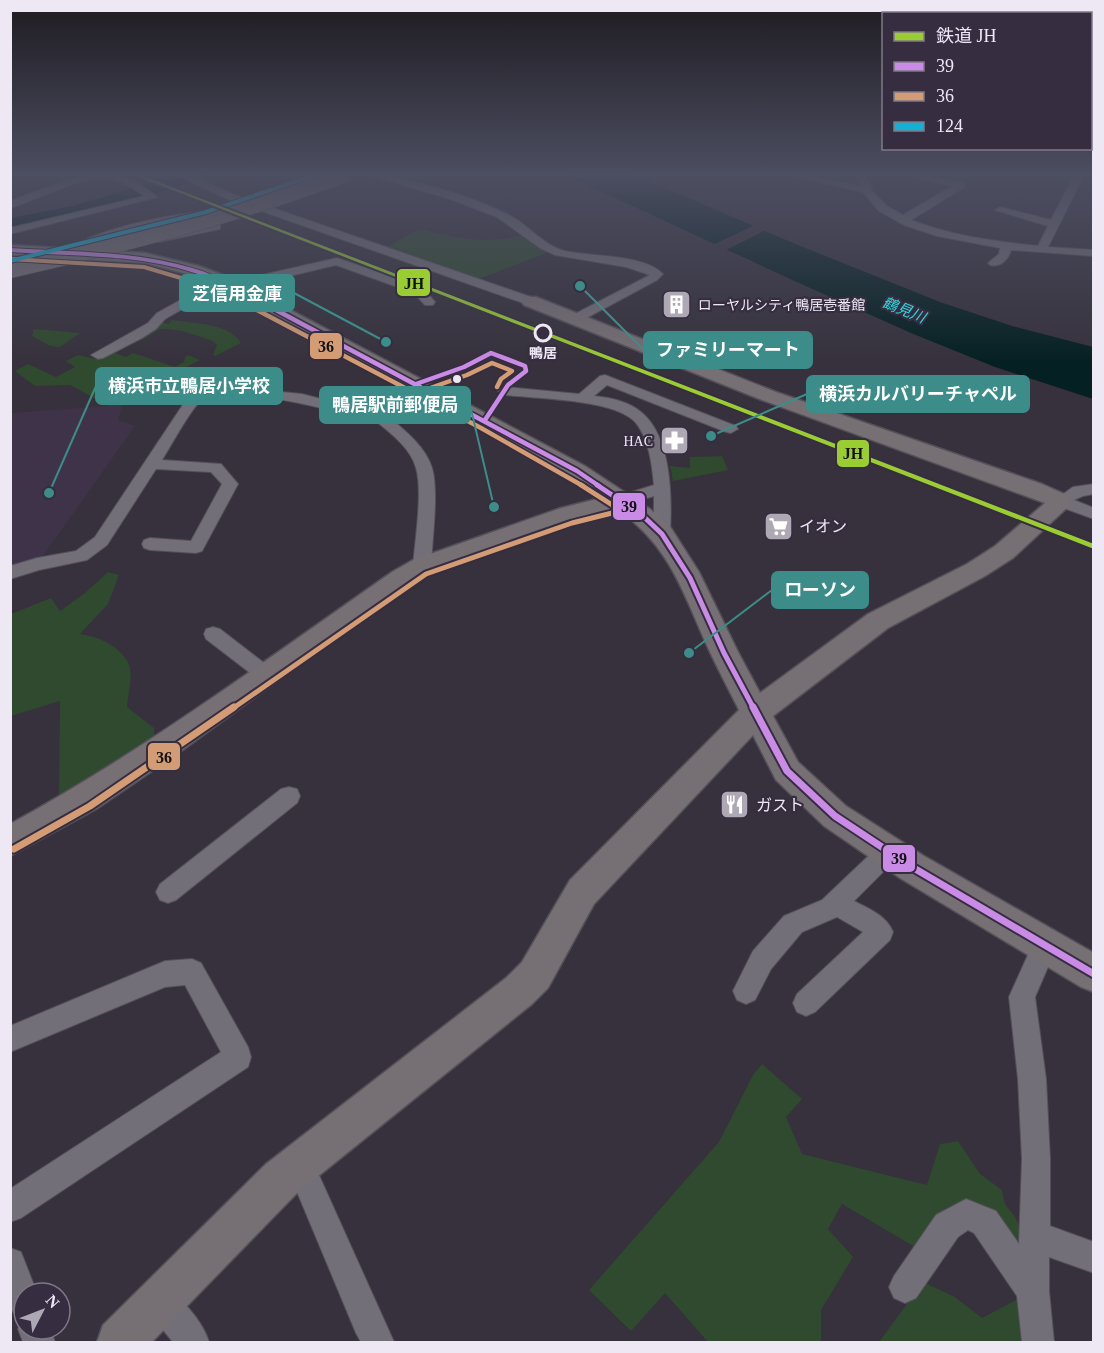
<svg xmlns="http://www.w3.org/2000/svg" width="1104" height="1353" viewBox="0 0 1104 1353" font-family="'Times New Roman','Noto Sans JP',serif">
<rect width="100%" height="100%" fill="#36313c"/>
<path fill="#3f334a" d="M124 399 118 420 135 426 40 560 11 571V413L108 406Z"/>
<path fill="#2f4a2e" d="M419 229C460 238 482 245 525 235L548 252 479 279 387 247Z
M172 320C193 324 228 322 241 343L215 356 213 355 217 345 213 341 183 331 166 329H160L144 339 139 338 161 322 169 324Z
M34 329 80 333 60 347 50 346 32 336Z
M110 351 126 357 133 353 175 367 184 362 185 357 188 355 200 360 109 406 70 385 35 386 15 371 28 364 56 377 75 367 66 361 78 355 96 359Z
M722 456 728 470 673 481 670 466 690 468V457Z
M108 572 119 575 108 604 80 634C98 636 125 648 130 668 132 679 128 695 127 707L154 728V740L128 758 59 795 60 701 11 716V614L51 598 60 611 85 593Z
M762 1064 802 1099 786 1117 802 1154 927 1185 940 1144 958 1141 980 1174 1002 1190 1005 1204 1015 1217 1024 1234 1026 1259 976 1205 959 1202 944 1209 920 1250 842 1204 828 1229 853 1257 821 1310V1342H708L665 1293 631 1331 589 1290 719 1142 753 1075Z
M923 1282 955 1297 982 1318 1020 1298 1028 1342H879Z"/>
<path fill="#052022" d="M561 173H630L793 243 940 302 1012 326 1093 347V399L995 367 911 333 799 283Z"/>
<path fill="#36313c" d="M757 224 768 229 722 252 710 246Z"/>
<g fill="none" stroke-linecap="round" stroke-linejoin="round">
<path fill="#052022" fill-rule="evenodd" d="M181 173H212L209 177 84 215 10 231V218L73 206Z"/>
<defs>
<path id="street" d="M114 173 136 182 158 197 10 234V228L145 196C134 189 123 181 111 178 88 173 35 201 10 208V201C44 189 78 173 114 173Z
M173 173H186L235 195 534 298 536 301 530 305 526 304 227 199Z
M379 173C422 183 467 194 507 214 528 224 542 245 565 251 591 257 644 254 663 274L657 280 579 322H571L569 319 571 316 650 275 626 267 555 255 540 248 497 217 450 199 365 174Z
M778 173H798L861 186 856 180V173H866V179L872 186 871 190 887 206 903 215 952 186 919 179V175L965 183V187L911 220C952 236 994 241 1038 246L1048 226 995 210 1000 207 1051 220 1075 173H1085L1048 247 1094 250V256L1011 250C1009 259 1000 268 990 265L988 263 999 254 1000 248 937 236 904 225 879 211 863 192Z
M198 212 220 225V229L159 242 153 239 155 237 207 226 196 218 188 219C157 226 126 231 96 243 86 247 77 255 67 258L61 255C82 232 166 215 198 212Z
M337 258 422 287 435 302 433 305H425L414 293 336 265 231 290 225 286 227 283Z
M222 277 226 278V284L165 319 156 329 142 338 103 358 98 359 91 355 148 323 157 313Z
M605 375 736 426 738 429 731 433 726 432 607 385 594 396C611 398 628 401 641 412 672 437 672 498 670 534L668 538H656L654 534V496L622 506 614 501 616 497 654 485C652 465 649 439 636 423 616 399 537 399 505 395L498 391 505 387 579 394 600 376Z
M416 380 423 384 391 419C406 431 426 448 432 468 439 492 432 540 431 566L428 570H416L413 566C415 541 423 491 416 468 411 449 392 434 377 422 337 412 236 382 200 402 192 407 169 449 162 460L221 464 238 484 202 551 196 553 150 550 144 548 142 544 144 540 150 538 191 541 222 484 211 472 156 469 107 545 87 560 39 570 10 579V566L37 558 76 551 95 537 188 397 221 386 302 394 379 414 411 381Z
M1094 484V494L1083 496 1074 500 1094 508V519L1055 505 1053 501 1073 487Z
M213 627 220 629 272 669 275 674 272 679 265 682 258 679 206 639 204 634 206 629Z
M289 787 297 789 300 796 297 803 176 900 168 903 160 900 156 892 160 884 281 789Z
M889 841 897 844 900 851 897 858 854 901C869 909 886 915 893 932L890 940 815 1012 806 1016 797 1012 793 1003 797 994 863 932 837 917 802 932 771 969 755 1000 746 1004 737 1000 733 991 753 951 784 916 822 900 881 844Z
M1045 934 1054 937 1057 946 1035 997 1046 1079 1050 1159V1226L1094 1242V1273L1049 1257V1291L1054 1342H1022L1017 1296 974 1233 968 1230 958 1237 916 1298 905 1303 894 1298 889 1287 894 1276 936 1215 966 1199 996 1211 1019 1244 1022 1159 1018 1079 1009 997 1036 937Z
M192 959 201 963 248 1047 251 1057 248 1067 21 1218 10 1222V1189L221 1052 185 985 165 987 10 1052V1026L165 961Z
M299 1149 309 1153 394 1342H361L356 1333 285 1163 289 1153Z
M10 1248 21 1252 37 1293H24V1317L13 1312 10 1307Z
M160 1286C180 1294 203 1322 209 1342H173L149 1313 144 1302 149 1291Z
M24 1317V1329H50L55 1342H23L18 1329Z"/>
<path id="secondary" d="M10 245 145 253 199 266 228 277 585 466 650 509 671 528 699 572 738 652 760 693 868 614 967 564 995 546 1045 503 762 400 524 305 521 301 524 297H536L776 392 1042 484 1069 496 1073 501 1069 506 1013 558 985 576 888 628 773 716 798 762 846 806 924 856 1094 953V992L1081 987 900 878 824 826 776 780 753 735 594 904 548 988 532 1004 296 1194 152 1342H97L103 1325 266 1164 506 978 522 962 570 880 739 710C729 690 719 671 710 652 684 596 671 546 618 510L576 520 431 572 410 584 177 754 96 809 10 856V824C144 751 267 659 392 572L413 560 561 508 601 498 569 476 216 285 187 274 145 263 10 255Z"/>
</defs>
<use href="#street" stroke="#545059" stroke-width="2"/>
<use href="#secondary" stroke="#545059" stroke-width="3"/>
<use href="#street" fill="#736f78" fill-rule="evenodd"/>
<use href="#secondary" fill="#766f74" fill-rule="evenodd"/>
<defs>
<path id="secondary-bridge" d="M10 270C124 244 237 215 347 173"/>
</defs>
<use href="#secondary-bridge" stroke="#545059" stroke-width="17" stroke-linecap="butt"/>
<use href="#secondary-bridge" stroke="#766f74" stroke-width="16"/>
<defs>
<path id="bus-1-far3" d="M10 250C71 254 133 252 192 270 223 279 250 296 279 311"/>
<path id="bus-1-far2" d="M276 310 577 471 599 486
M416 384 464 367 491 353 525 366 526 371 508 385 485 420"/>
<path id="bus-1-far1" d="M597 485 642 515 662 534 690 578 724 653 754 709"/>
<path id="bus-1" d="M753 707 787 771 835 816 912 867 1094 974"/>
<path id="bus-2-far3" d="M10 259 144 267 218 289 260 311"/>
<path id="bus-2-far2" d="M257 310 481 428 583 486
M419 392 467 375 492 363 512 371 501 379 497 387"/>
<path id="bus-2-far1" d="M581 485 617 508
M232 709 426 574 572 523 624 510"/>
<path id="bus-2" d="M14 849 90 806 234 707"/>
<path id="bus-3" d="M10 261 206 212 321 173"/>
</defs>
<use href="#bus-1-far3" stroke="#362d40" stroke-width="6"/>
<use href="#bus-1-far2" stroke="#362d40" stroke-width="8"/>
<use href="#bus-1-far1" stroke="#362d40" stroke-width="9"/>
<use href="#bus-1" stroke="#362d40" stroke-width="11"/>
<use href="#bus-2-far3" stroke="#362d40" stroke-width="6"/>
<use href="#bus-2-far2" stroke="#362d40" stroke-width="8"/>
<use href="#bus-2-far1" stroke="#362d40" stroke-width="9"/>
<use href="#bus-2" stroke="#362d40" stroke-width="11"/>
<use href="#bus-3" stroke="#362d40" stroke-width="6"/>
<use href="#bus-1-far3" stroke="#ca8be6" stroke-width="4"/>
<use href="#bus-1-far2" stroke="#ca8be6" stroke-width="4.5"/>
<use href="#bus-1-far1" stroke="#ca8be6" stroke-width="5"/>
<use href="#bus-1" stroke="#ca8be6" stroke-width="7"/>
<use href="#bus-2-far3" stroke="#d39c74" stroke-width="4"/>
<use href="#bus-2-far2" stroke="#d39c74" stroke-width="4.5"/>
<use href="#bus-2-far1" stroke="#d39c74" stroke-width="5"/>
<use href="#bus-2" stroke="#d39c74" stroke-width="7"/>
<use href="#bus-3" stroke="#13b2d5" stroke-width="4"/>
<defs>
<path id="rail-1" d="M129 173H135L1094 544V549Z"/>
</defs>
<use href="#rail-1" stroke="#362d40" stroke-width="4"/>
<use href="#rail-1" fill="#9acd32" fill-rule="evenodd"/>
</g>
<linearGradient id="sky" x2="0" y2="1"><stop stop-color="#1e1b21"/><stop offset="0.48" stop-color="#4c4e61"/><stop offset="1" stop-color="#4c4e61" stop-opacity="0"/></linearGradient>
<rect width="1104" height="363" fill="url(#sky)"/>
<defs>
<symbol id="building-square" viewBox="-11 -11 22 22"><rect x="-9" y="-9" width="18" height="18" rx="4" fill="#aea8b4" stroke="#362d40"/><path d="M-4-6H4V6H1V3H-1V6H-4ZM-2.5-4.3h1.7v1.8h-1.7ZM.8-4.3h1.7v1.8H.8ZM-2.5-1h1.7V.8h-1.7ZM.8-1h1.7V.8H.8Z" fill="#fff"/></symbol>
<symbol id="pharmacy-square" viewBox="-11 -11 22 22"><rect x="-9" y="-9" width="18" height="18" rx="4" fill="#aea8b4" stroke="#362d40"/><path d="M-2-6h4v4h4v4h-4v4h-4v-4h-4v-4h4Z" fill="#fff"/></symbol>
<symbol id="supermarket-square" viewBox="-11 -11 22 22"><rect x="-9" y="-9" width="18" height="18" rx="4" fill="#aea8b4" stroke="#362d40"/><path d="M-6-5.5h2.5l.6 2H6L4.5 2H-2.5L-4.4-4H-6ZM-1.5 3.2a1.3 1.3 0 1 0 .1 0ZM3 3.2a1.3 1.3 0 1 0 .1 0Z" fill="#fff"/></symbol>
<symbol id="restaurant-square" viewBox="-11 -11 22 22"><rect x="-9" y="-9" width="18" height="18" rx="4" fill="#aea8b4" stroke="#362d40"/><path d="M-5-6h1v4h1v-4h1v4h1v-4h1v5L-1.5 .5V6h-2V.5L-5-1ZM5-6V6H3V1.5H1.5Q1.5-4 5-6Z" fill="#fff"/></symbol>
</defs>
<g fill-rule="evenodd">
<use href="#building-square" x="660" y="288" width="33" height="33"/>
<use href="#pharmacy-square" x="658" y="424" width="33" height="33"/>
<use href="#supermarket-square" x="762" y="510" width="33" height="33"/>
<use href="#restaurant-square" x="718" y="788" width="33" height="33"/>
</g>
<circle fill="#362d40" stroke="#eee8f5" stroke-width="3" cx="543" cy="333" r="8"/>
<circle fill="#eee8f5" stroke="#362d40" stroke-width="2" cx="457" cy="379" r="5"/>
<g text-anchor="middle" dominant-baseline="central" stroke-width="4.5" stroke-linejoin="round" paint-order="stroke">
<g font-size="14" fill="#eee8f5" stroke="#362d40" text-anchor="start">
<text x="698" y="305">ローヤルシティ鴨居壱番館</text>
<text x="653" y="441" text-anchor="end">HAC</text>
</g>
<g font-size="14" font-weight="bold" fill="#eee8f5" stroke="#362d40">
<text x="543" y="353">鴨居</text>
</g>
<g font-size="15" font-style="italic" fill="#2ed8df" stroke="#362d40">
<text transform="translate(904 310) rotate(22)">鶴見川</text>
</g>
<g font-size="16" fill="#eee8f5" stroke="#362d40" text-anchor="start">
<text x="799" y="526">イオン</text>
<text x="756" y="805">ガスト</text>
</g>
</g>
<path fill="none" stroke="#3c8d89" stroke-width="2" d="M386 342L294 293M580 286L644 350M49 493L96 386M711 436L807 394M494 507L470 405M689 653L772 590"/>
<g fill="#3c8d89" stroke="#362d40" stroke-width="2">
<circle cx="386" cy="342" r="6"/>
<circle cx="580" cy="286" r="6"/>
<circle cx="49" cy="493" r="6"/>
<circle cx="711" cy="436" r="6"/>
<circle cx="494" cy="507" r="6"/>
<circle cx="689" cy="653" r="6"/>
</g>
<g fill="#3c8d89" stroke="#3c8d89" stroke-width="2">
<rect x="180" y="275" width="114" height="36" rx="6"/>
<rect x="644" y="332" width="168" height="36" rx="6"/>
<rect x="96" y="368" width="186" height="36" rx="6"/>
<rect x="807" y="376" width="222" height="36" rx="6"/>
<rect x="320" y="387" width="150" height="36" rx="6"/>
<rect x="772" y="572" width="96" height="36" rx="6"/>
</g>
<g font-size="18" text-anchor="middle" font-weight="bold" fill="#fff">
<text x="237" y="300">芝信用金庫</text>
<text x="728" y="356">ファミリーマート</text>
<text x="189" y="392">横浜市立鴨居小学校</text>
<text x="918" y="400">横浜カルバリーチャペル</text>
<text x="395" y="411">鴨居駅前郵便局</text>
<text x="820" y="596">ローソン</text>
</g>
<g stroke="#362d40" stroke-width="2">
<rect x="396" y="268" width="35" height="29" rx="6" fill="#9acd32"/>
<rect x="309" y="332" width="34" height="28" rx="6" fill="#d39c74"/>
<rect x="836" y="439" width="34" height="29" rx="6" fill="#9acd32"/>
<rect x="612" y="492" width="34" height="29" rx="6" fill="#ca8be6"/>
<rect x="147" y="742" width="34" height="29" rx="6" fill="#d39c74"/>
<rect x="882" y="844" width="34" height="29" rx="6" fill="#ca8be6"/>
</g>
<g font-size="16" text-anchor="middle" font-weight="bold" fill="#111">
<text x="414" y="289">JH</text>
<text x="326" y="352">36</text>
<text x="853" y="459">JH</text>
<text x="629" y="512">39</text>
<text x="164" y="763">36</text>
<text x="899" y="864">39</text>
</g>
<rect width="1104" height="1353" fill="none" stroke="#eee8f5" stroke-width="24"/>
<rect x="882" y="12" width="210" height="138" fill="#362d40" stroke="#807888" stroke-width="1.5"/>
<rect x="894" y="32" width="30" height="9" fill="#9acd32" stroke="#807888" stroke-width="1.5"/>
<text x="936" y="42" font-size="18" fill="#eee8f5">鉄道 JH</text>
<rect x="894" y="62" width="30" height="9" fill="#ca8be6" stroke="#807888" stroke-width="1.5"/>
<text x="936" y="72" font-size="18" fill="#eee8f5">39</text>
<rect x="894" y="92" width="30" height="9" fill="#d39c74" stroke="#807888" stroke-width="1.5"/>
<text x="936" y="102" font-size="18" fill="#eee8f5">36</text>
<rect x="894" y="122" width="30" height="9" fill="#13b2d5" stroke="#807888" stroke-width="1.5"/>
<text x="936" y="132" font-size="18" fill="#eee8f5">124</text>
<g transform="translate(42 1311) rotate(48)"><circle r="28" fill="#362d40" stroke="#807888" stroke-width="1.5"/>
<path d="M0-4.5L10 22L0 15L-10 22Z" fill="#aea8b4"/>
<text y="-9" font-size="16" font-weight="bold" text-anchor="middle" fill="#eee8f5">N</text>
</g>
</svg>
